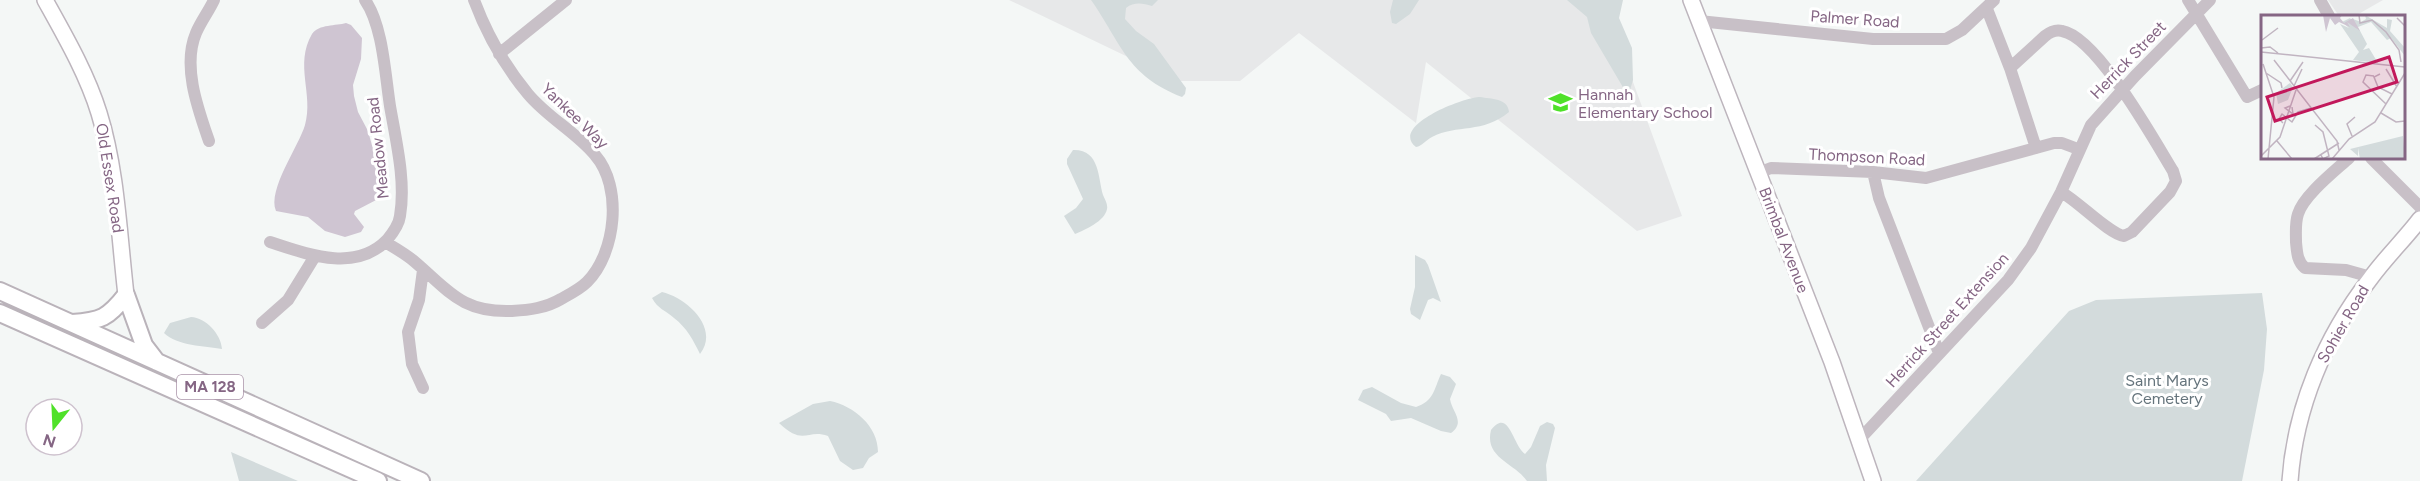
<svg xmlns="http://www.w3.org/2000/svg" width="2420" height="481" viewBox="0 0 2420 481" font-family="Figtree,sans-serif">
<rect width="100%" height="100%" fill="#f4f7f6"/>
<path fill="#e7e8e9" d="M1009 0H1603L1682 216 1637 231 1426 62 1416 123 1299 33 1240 81H1178Z
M2328 0H2383L2355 16H2339Z"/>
<path fill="#d3dbdc" d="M1091 0H1158L1152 6C1142 3 1134 2 1126 8L1125 19 1136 31 1154 44 1186 88 1185 94 1182 97C1126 75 1122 44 1091 0Z
M1393 0H1419L1410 14 1396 24 1392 23 1390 12Z
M1567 0H1623L1619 18 1632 48 1633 80 1630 90 1624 89 1591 33 1587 17Z
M1480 97C1491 99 1508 98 1509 112 1483 134 1457 124 1432 137 1426 140 1422 146 1416 147 1389 126 1464 97 1480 97Z
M1073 150C1100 149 1098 178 1103 195 1105 200 1108 204 1107 209 1105 221 1085 230 1075 234L1064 216 1076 208 1083 199 1067 164V159Z
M1415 255 1425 260 1428 265 1441 302 1433 298 1428 300 1420 320 1411 314 1410 309 1415 287Z
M662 292C687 298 720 328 700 354 693 340 687 328 674 318 665 310 658 309 652 298Z
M2262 293 2267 329 2264 370 2242 481H1916L2069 311 2096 300Z
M191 317C206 318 221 334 222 349 205 346 177 346 164 333L170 323Z
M1441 374 1450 377 1456 384 1450 399C1452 412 1466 422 1451 433L1441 431 1411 418 1391 421 1386 414 1358 400 1363 390 1372 387 1401 403 1416 407C1434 401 1434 389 1441 374Z
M830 401C854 406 878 426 878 452L869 458 863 468 853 470 840 461 828 436C807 428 804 447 779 423L813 404Z
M1547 422 1553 424 1555 428 1546 465 1547 481H1527C1515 463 1484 458 1491 430 1509 407 1513 446 1525 454L1531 447 1540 426Z
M231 452 298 481H239Z"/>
<path fill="#cfc5d2" d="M346 23 351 25 362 38 361 59 353 85 354 96 358 112 368 131 384 189 380 198 355 211 354 214 364 227 361 232 345 237 325 231 308 217 276 211C267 190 299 146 305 125 314 94 294 65 312 34 319 24 336 26 346 23Z"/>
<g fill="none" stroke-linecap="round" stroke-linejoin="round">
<defs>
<path id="major" d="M45 0C65 36 87 74 99 113 117 171 119 235 126 295
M1691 0 1832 362 1873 481
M2290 481C2295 408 2325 337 2370 279 2385 258 2404 240 2420 219"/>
<path id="highway" d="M0 291 421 481
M126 295 144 345 157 362
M0 313 378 481
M72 323C101 321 108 318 126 295"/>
</defs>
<use href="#major" stroke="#bdb5bd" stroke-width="18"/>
<use href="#highway" stroke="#bab3ba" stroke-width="20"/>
<path stroke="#c8c0c7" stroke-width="12" d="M2188 0 2247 97 2262 90
M2320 0 2329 16
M1987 9 2010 68
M1699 21 1873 39H1946L1962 30 1994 0
M499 54 566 0
M209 141C198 109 182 66 196 33 201 21 209 11 214 0
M2036 148 2010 68 2045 36C2050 32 2055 29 2062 31 2097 37 2154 140 2173 171L2176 181 2170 192 2132 232 2124 236C2109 234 2078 201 2061 192
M2349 158C2335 171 2304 195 2298 214 2295 223 2296 232 2296 242 2297 252 2297 261 2305 268L2346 270 2371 277
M2371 158 2420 207
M1873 172 1879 198 1939 353
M1758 173 1771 168 1873 172 1926 178 2054 143H2062L2078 149
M270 242C307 254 355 273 387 240 392 234 399 224 400 216 406 181 396 141 390 106 385 74 383 26 365 0
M385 242C395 248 406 254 415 262 449 291 462 313 512 311 529 310 546 308 561 299 570 294 580 289 587 282 616 253 623 187 595 155 576 132 548 118 528 94 504 65 487 35 474 0
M262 323 288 300 315 256
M423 388 412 364 408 332 419 300 423 270
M1859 440 2008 280 2031 248 2061 192 2091 125 2135 76 2210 0"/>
<use href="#major" stroke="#fff" stroke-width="15"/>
<use href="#highway" stroke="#fff" stroke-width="16"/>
</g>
<defs>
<symbol id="school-bare" viewBox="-9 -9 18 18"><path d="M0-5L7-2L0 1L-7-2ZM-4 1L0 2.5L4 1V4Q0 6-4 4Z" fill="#4fe129" stroke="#fff" stroke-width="2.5" paint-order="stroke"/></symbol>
</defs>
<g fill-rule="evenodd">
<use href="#school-bare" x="1544" y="86" width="33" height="33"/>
</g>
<g text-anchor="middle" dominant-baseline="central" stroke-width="6" stroke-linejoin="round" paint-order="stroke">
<rect fill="#fff" stroke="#aa94a9" stroke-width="1.5" x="177" y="375" width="66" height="24" rx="4.5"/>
<g font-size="15" font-weight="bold" fill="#856684">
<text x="210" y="387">MA 128</text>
</g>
<g font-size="16" fill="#856684" stroke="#fff">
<text transform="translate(1855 19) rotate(4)">Palmer Road</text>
<text transform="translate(2128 60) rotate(-46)">Herrick Street</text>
<text transform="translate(575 116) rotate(44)">Yankee Way</text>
<text transform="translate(378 148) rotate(-96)">Meadow Road</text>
<text transform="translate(1867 157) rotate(3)">Thompson Road</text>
<text transform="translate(110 178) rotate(81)">Old Essex Road</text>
<text transform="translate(1784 240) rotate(69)">Brimbal Avenue</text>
<text transform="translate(1947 320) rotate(-48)">Herrick Street Extension</text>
<text transform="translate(2343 324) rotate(-60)">Sohier Road</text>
</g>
<g font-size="16" fill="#856684" stroke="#fff" text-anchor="start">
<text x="1578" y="94">Hannah<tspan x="1578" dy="18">Elementary School</tspan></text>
</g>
<g font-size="16" fill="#65747c" stroke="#fff">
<text x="2167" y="380">Saint Marys<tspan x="2167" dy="18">Cemetery</tspan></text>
</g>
</g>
<g transform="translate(2261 15)">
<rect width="144" height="144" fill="#f4f7f6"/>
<path d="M104 0 126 13V4L131 5 129 16 144 33V41L130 23 126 25 110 7 97 12 106 29 102 35 108 33 117 48 92 45 98 37 79 9 88 13 81 7 89 3 97 15 92 4 100 7 105 4ZM29 68 32 72 27 85 17 89 15 78ZM142 121 144 144H99L97 133V141L89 134Z" fill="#d3dbdc"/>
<path d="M62 0H81L79 3 83 8 92 3 99 16 86 7 89 12 78 7 74 10 69 3 65 17Z" fill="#cfc5d2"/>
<path fill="none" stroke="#c1b4c1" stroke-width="1.5" d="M98 0 99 8 111 5 125 17 138 35 140 47M136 3 144 11V25M1 25 17 13M0 33 9 32 17 38M0 37 144 52M13 45 76 126 78 135M2 49 13 82 7 144M125 54 136 72M5 58 20 68 21 73M119 59 113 62 117 72 131 79M113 61 105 60 102 67 125 89M29 66 42 47M33 71 41 54M29 91 24 93 32 99 31 92M120 98 135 107 144 106M22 108 18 104 21 99 31 107 37 97 50 93M54 110 62 117 68 141 62 144 60 140M91 121 86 109 94 102M16 126 31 144M0 141 19 122 35 75M53 144 78 128M71 144 88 124 114 107 144 58"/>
<path fill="#c2185b" fill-opacity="0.15" stroke="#c2185b" stroke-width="3" d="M128 42 136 67 14 106 6 82Z"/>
<rect width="144" height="144" fill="none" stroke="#856684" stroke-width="3"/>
</g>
<g transform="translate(54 427) rotate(198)"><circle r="28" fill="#ffffff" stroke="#cec2ce" stroke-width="1.5"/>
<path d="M0-4.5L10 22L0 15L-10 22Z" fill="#4fe129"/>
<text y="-9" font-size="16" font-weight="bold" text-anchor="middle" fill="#856684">N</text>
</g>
</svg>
